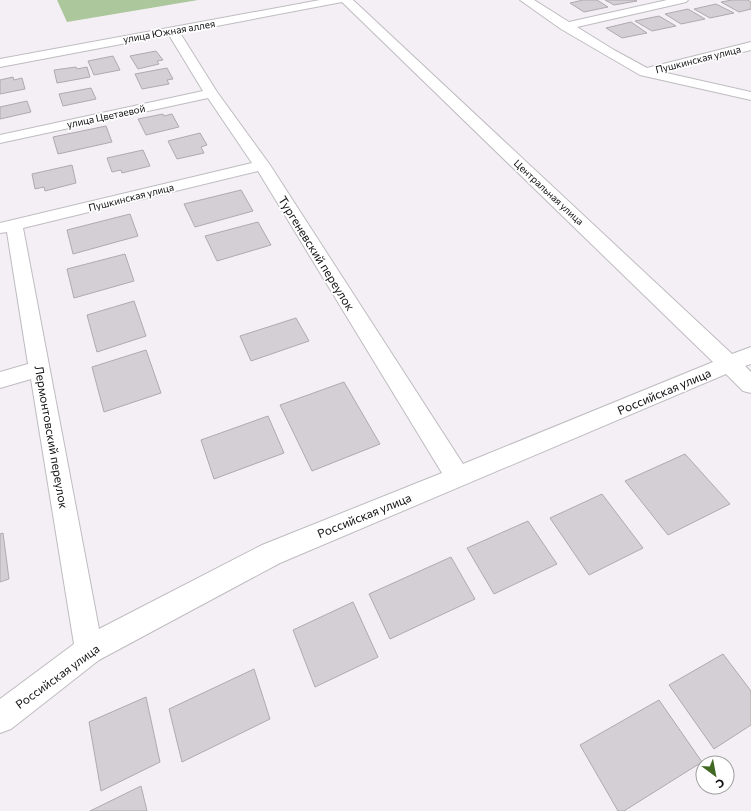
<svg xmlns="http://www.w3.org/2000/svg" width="751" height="811" viewBox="0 0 751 811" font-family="Commissioner,sans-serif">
<rect width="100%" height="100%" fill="#f3eff4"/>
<path fill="#abc79b" d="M57 0H198L67 22Z"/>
<path fill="#d3cfd4" stroke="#aeaaaf" d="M583 0H597L608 7 584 12 570 3Z
M605 0H636L637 1 614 5Z
M732 0H748L751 2V9L739 12 721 2Z
M716 4 734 13 710 18 694 9Z
M688 9 705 19 681 24 665 14Z
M659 16 676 26 652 31 635 21Z
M631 22 647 33 622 38 606 28Z
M156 51 163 60 157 61 159 64 138 69 130 56Z
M113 56 120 70 94 75 88 61Z
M76 67 77 69 87 67 90 77 57 83 54 70Z
M167 68 173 79 167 80 169 84 142 89 135 74Z
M13 77 14 80 22 78 25 89 0 94V80Z
M91 88 96 99 63 106 59 94Z
M27 101 31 112 0 119V107Z
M163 114 164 116 172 114 179 127 146 135 138 119Z
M106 126 112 142 58 154 53 137Z
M200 133 207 145 201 147 204 153 177 159 168 141Z
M143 150 150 166 122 173 121 170 112 172 107 158Z
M72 165 76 183 45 191 44 187 35 189 32 174Z
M241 190 253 211 195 227 184 204Z
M130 214 138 236 73 254 67 230Z
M258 222 271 245 217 261 205 236Z
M125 254 134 281 74 298 67 269Z
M134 301 146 336 97 352 87 315Z
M296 318 309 341 251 361 240 336Z
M146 350 161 393 104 412 92 367Z
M344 382 380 444 312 471 280 405Z
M268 416 284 453 214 479 201 440Z
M685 454 730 504 668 535 625 481Z
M602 494 643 548 589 575 550 518Z
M528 521 557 564 494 594 467 548Z
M3 533 9 579 0 582V534Z
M451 557 475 599 390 639 369 594Z
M353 602 378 657 315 687 293 630Z
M723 654 751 691V725L714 749 669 685Z
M254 669 270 719 182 762 169 709Z
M146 697 160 762 101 791 89 722Z
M659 700 702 762 624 811H618L580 745Z
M141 786 147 811H90Z"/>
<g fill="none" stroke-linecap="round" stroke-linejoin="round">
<defs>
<path id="street" d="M320 0H353L732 354 751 347V364L745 366 751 372V393L743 391 726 374 280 563 99 660 11 729 0 733V699L74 644 31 379 0 388V372L28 364 7 232 0 233V223L252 163 208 98 0 143V135L203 91 169 35 0 67V59ZM342 2 713 362 463 464 270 165 217 92 180 33ZM258 171 442 473 262 545 99 629 23 228Z
M520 0H534L569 22 667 0H688L686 2 682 3 577 27 614 50 647 68 751 42V50L662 72 751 92V100L640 75 561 29Z"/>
</defs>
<use href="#street" stroke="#bfbcc1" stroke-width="2"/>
<use href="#street" fill="#fff" fill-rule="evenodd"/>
</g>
<g text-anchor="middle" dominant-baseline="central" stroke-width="3.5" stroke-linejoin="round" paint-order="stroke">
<g font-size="10" fill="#100f11" stroke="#fff">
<text transform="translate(169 31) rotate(-10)">улица Южная аллея</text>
<text transform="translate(698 59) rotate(-14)">Пушкинская улица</text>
<text transform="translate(106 116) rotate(-12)">улица Цветаевой</text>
<text transform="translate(549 192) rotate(43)">Центральная улица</text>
<text transform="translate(131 197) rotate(-14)">Пушкинская улица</text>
</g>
<g font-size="12" fill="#100f11" stroke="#fff">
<text transform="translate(317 253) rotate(58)">Тургеневский переулок</text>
<text transform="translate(664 391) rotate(-23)">Российская улица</text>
<text transform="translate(52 437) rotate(80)">Лермонтовский переулок</text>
<text transform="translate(364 515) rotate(-22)">Российская улица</text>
<text transform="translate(57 676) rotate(-36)">Российская улица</text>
</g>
</g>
<g transform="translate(715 775) rotate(148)"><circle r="19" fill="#ffffff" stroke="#9f9fa0"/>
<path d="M0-3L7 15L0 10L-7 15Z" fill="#426924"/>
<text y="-6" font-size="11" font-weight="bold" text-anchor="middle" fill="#100f11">С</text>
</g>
</svg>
